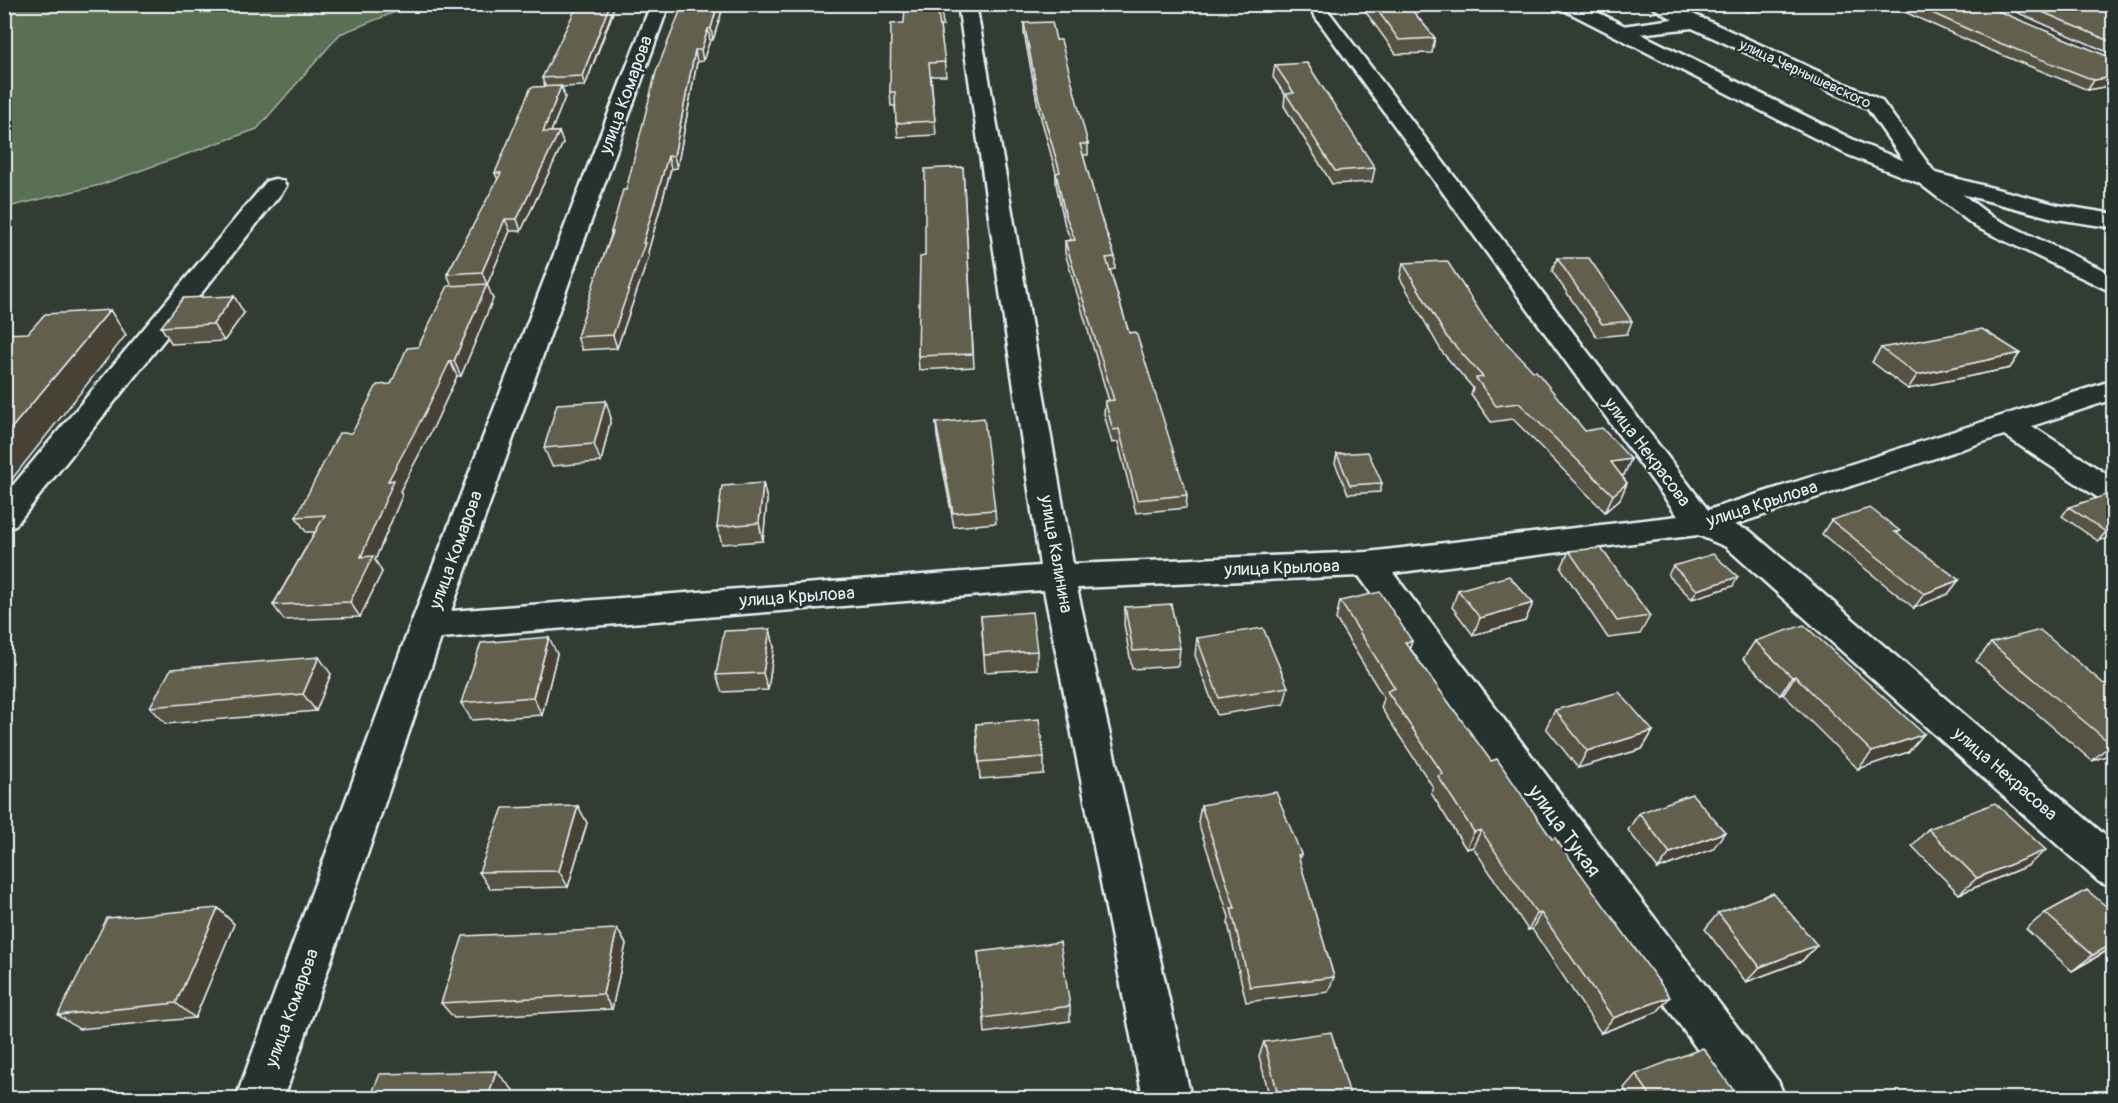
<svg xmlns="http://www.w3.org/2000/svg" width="2118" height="1103" viewBox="0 0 2118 1103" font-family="Pangolin,sans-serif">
<rect width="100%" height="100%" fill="#323c33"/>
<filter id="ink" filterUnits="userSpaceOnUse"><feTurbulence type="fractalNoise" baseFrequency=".0167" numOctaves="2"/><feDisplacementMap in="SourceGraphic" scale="12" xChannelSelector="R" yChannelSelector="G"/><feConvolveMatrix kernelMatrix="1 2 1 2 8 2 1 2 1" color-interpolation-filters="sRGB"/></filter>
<g filter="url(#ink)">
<path fill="#5a6f52" stroke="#a1b0a5" stroke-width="1.5" d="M5 4H413V5L340 34 257 129 100 185 12 206 5 210Z"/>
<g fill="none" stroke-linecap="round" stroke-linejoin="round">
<defs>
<path id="street" d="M651 4H669L451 611 1040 566 958 4H976L1073 564 1368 552 1678 516 1306 4H1323L1708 510 2114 380V399L2032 426 2114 479V504L2103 501 2004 435 1734 525 1750 531 2114 843V888L2099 882 1726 547 1698 535 1393 573 1778 1081 1785 1098H1732L1359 576 1077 588 1191 1098H1143L1044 590 441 638 284 1098H236L410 626Z
M1647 4H1671L1881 100 1935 173 1992 217 2114 275V293L1976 227 1919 183 1867 108 1692 28 1621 36 1615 35 1612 31 1615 27 1673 19Z
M275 179 283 181 286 186 283 191 15 526 4 529V496L267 181Z"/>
<path id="secondary" d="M1558 4H1581L1862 144 1935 173 2058 205 2114 214V228L2057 219 1919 183 1846 154 1560 8Z"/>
</defs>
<use href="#street" stroke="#e8f1f8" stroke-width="5"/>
<use href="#secondary" stroke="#e8f1f8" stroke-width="5"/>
<use href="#street" fill="#26332d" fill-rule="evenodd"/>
<use href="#secondary" fill="#26332d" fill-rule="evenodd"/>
</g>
<path fill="#565242" stroke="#e8f1f8" stroke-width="1.5" d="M683 4H724L713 40H710L703 61 697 62 677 168 671 169 648 252 649 256 617 348 582 350 577 337 611 235V232L626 190Z
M941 4 943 26H940L946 76H931L936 135 898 137 895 106H891L890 92 904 23Z
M1360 4H1407L1435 38 1432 53 1396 54Z
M1731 4H1803L1746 12Z
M1887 4H1981L2114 59V85L2088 90 1987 49Z
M1998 4H2114V55Z
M613 13 585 86 562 87 565 97 551 132H559L563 143 521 231H510L487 285 493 299 461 376H457L434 426 400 491 402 496 375 560 382 572 360 617 284 620 273 605 315 532H306L296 517 352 433 391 384 418 347 452 286 447 274 498 180 495 173 545 86 542 78Z
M1024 23 1056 40 1088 144V155H1083L1100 215 1115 257V269L1110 270 1129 333 1187 495 1186 508 1136 513 1118 442 1112 443 1104 414 1105 401H1109L1065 253V241L1071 240 1065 226 1056 184V173L1038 107 1024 33Z
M1275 65 1375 168 1372 182 1332 184 1284 106 1285 95 1273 77Z
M963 167 974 367 919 370 918 356 925 256Z
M1557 258 1632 321 1627 334 1597 337 1552 271Z
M1403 263 1486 321 1585 431 1631 459 1624 475H1621L1627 483 1620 499 1605 512 1513 419 1491 422 1471 394 1473 388 1442 352 1400 278Z
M244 313 224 341 172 344 161 327Z
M1881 348 2020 353 2010 368 1908 389 1872 362Z
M611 418 601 462 552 466 544 448Z
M936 423 995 510 996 523 954 527 937 437Z
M1337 454 1382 483 1380 492 1348 494 1335 463Z
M763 483 767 500 763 541 722 544 717 527Z
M2069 507 2114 536 2098 541 2062 516Z
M1831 520 1900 531 1897 534 1959 580 1948 594 1914 608 1822 534Z
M1569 551 1650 616 1640 634 1608 638 1561 568Z
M1673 566 1733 586 1692 599 1668 575Z
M1458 590 1533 603 1525 621 1473 635 1452 607Z
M1340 601 1412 641 1410 648 1657 1012 1601 1033 1532 929 1528 930 1473 847 1466 849 1431 793 1433 787 1381 708 1384 698 1336 619Z
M1125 607 1180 648 1178 666 1132 669 1124 624Z
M981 616 1037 651V669L985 672Z
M770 629 774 647 768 690 722 692 716 675Z
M1197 638 1288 687 1284 704 1217 715 1195 655Z
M1755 641 1924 734 1908 752 1858 769 1783 694 1780 695 1743 659Z
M1991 643 2104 684 2114 753 2092 761 1976 661Z
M557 654 542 715 472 720 461 703Z
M331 674 316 711 166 724 150 707Z
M1555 710 1653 731 1642 749 1578 768 1546 728Z
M976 724 1044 757V774L980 779Z
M1201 805 1301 854 1299 860 1334 977 1328 992 1246 1002 1228 924 1229 917 1198 822Z
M578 806 587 823 568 887 490 889 479 872Z
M1639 813 1713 849 1658 869 1628 830Z
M1928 829 2027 866 1959 894 1912 846Z
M218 908 234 924 195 1018 79 1029 58 1015Z
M1718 913 1817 945 1802 961 1746 982 1705 929Z
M2045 913 2114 947 2072 971 2026 929Z
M617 929 626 944 612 1009 454 1018 441 1003Z
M978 952 1070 1006V1021L985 1033Z
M1264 1042 1351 1098H1270L1259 1056Z
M1636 1074 1739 1098H1630L1624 1088Z"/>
<path fill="#464236" stroke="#e8f1f8" stroke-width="1.5" d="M610 4H615L585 86 582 76Z
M718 4H724L713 40 711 28Z
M1749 4H1803L1746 12Z
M708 29 710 40 703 61 701 50Z
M695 50 697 62 677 168 674 156Z
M2114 77V85L2088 90 2094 80Z
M561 86 565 97 546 144 543 132Z
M559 132 563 143 521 231 517 219Z
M668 156 671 169 648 252 649 256 617 348 613 335 643 243Z
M505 219 510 231 487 285 482 272Z
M487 284 493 299 461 376 454 361Z
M234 296 244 313 224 341 213 324Z
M110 310 126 335 4 489V437Z
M2020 353 2010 368 1908 389 1917 375Z
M450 361 457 376 434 426 400 491 402 496 375 560 382 572 360 617 350 602 361 557 388 481Z
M606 401 611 418 601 462 594 444Z
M1631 459 1624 475 1604 479 1611 462Z
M763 483 767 500 763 541 759 523Z
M1627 483 1620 499 1605 512 1613 495Z
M2114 530V536L2098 541 2106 532Z
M1738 577 1733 586 1692 599 1697 590Z
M1959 580 1948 594 1914 608 1924 594Z
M1533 603 1525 621 1473 635 1480 618Z
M770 629 774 647 768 690 763 673Z
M549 637 557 654 542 715 533 697Z
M1412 641 1406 658 1405 642Z
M319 657 331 674 316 711 303 694Z
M1795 676 1783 694 1780 695 1792 677Z
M1653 731 1642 749 1578 768 1587 751Z
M1924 734 1908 752 1858 769 1872 752Z
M2114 743V753L2092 761 2111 744Z
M578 806 587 823 568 887 559 871Z
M1481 830 1473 847 1466 849 1474 832Z
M1725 832 1713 849 1658 869 1670 853Z
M2046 850 2027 866 1959 894 1977 878Z
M218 908 234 924 195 1018 176 1003Z
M1541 913 1532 929 1528 930 1537 914Z
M617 929 626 944 612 1009 603 994Z
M2114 943 2113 947 2072 971 2093 955Z
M1817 945 1802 961 1746 982 1760 967Z
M1670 997 1657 1012 1601 1033 1613 1018Z
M496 1071 514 1091 512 1098H488Z"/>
<path fill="#645f4d" stroke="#e8f1f8" stroke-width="1.5" d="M578 4H610L582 76 542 78Z
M683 4H718L711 28 708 29 701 50H695L674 156H668L643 243H645L613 335 577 337 596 276 613 232H611L623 190H626L656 72Z
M905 4H941L942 13H938L945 62 929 63 935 121 896 123 895 92H890L891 24 904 23Z
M1373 4H1407L1435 38 1399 40Z
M1912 4H1981L2114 59V77L2094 80 1992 40Z
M2024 4H2114V43Z
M1052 22 1056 40H1061L1088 144H1080L1100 215 1115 257 1106 258 1129 333 1136 332 1187 495 1137 500 1119 429 1113 430 1105 401 1114 400 1065 241 1075 240 1065 214 1056 173 1060 172 1038 96 1024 23Z
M1307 63 1375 168 1335 171 1286 94 1294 93 1275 65Z
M561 86 543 132H559L517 219H505L482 272 447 274 501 173H495L531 87Z
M963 167 973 354 918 356 920 257 925 256V169Z
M1557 258H1589L1632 321 1602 324Z
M1447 261 1486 321 1533 371H1536L1585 431 1602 428 1631 459 1611 462 1627 483 1613 495 1519 403 1496 406 1476 378 1483 377 1446 336 1403 263Z
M487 284 454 361H450L426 411 388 481 394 480 361 557 373 556 350 602 273 605 325 515 296 517 339 433H352L377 385 391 384 407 348 418 347 448 286Z
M234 296 213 324 161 327 183 298Z
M110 310 4 437V334L28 333 45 314Z
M1982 329 2020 353 1917 375 1881 348Z
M606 401 594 444 544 448 557 404Z
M984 418 995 510 953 513 936 423Z
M1368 452 1382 483 1350 485 1337 454Z
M763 483 759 523 717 527 722 486Z
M2106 495 2114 500V530L2106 532 2069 507Z
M1870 508 1900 531 1895 532 1959 580 1924 594 1831 520Z
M1601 548 1650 616 1617 621 1569 551Z
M1713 554 1738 577 1697 590 1673 566Z
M1509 576 1533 603 1480 618 1458 590Z
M1380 592 1412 641 1405 642 1491 761 1497 759 1552 839 1555 838 1670 997 1613 1018 1541 913 1537 914 1481 830 1474 832 1438 776 1443 774 1387 691 1395 688 1340 601Z
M1171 604 1180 648 1133 651 1125 607Z
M1032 612 1037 651 984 655 981 616Z
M1804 625 1924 734 1872 752 1795 676 1792 677 1755 641Z
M1263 628 1288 687 1219 698 1197 638Z
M770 629 763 673 716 675 724 631Z
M2040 630 2104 684 2108 683 2114 687V743L2111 744 1991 643Z
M549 637 533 697 461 703 481 643Z
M319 657 303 694 150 707 171 669Z
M1619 692 1653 731 1587 751 1555 710Z
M1039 719 1044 757 979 762 976 724Z
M1276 792 1301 854 1298 855 1334 977 1250 987 1231 908H1235L1201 805Z
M1692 794 1725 832 1670 853 1639 813Z
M1995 803 2046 850 1977 878 1928 829Z
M578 806 559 871 479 872 503 808Z
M2087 890 2114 913V943L2093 955 2045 913Z
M1773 893 1817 945 1760 967 1718 913Z
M218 908 176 1003 58 1015 107 918Z
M617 929 603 994 441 1003 463 936Z
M1060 942 1070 1006 984 1018 978 952Z
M1331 1032 1351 1098H1279L1264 1042Z
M1703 1048 1739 1098H1652L1636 1074Z
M496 1071 488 1098H370L380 1074Z"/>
</g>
<g text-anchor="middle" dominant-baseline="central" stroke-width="5" stroke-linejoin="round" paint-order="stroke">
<g font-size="15" fill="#e8f1f8" stroke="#26332d">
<text transform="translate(1805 74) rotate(25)">улица Чернышевского</text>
</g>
<g font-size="18" fill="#e8f1f8" stroke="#26332d">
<text transform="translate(626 95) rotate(-70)">улица Комарова</text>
<text transform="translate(1647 452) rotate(53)">улица Некрасова</text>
<text transform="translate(1762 504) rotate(-18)">улица Крылова</text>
<text transform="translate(456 550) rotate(-70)">улица Комарова</text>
<text transform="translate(1056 554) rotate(80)">улица Калинина</text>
<text transform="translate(1282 568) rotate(-2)">улица Крылова</text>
<text transform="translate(797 597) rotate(-4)">улица Крылова</text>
<text transform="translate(2005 774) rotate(41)">улица Некрасова</text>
<text transform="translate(292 1008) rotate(-70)">улица Комарова</text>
</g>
<g font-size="21" fill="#e8f1f8" stroke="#26332d">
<text transform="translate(1564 831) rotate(54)">улица Тукая</text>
</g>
</g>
<rect width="2118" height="1103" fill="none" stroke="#26332d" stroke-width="24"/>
<rect x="12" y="12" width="2094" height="1079" fill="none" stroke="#e8f1f8" stroke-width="2" filter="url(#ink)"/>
</svg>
